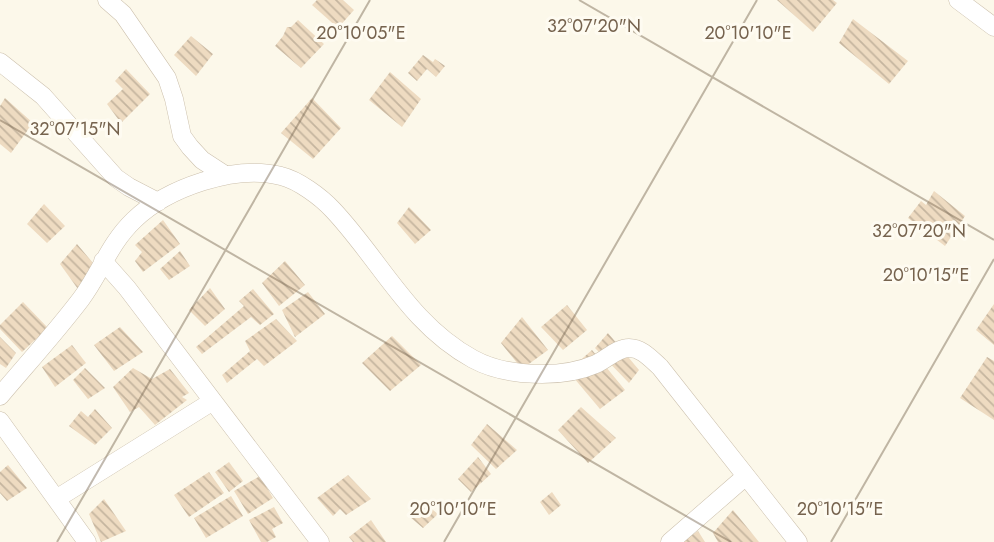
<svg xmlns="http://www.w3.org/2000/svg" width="994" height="542" viewBox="0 0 994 542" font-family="Jost,sans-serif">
<defs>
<pattern id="building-back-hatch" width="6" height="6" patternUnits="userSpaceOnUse" patternTransform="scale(1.75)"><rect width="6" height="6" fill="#eedbc1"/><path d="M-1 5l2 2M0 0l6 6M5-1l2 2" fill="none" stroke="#c5b59f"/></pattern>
</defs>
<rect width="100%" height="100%" fill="#fcf8ea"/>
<path fill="url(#building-back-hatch)" d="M317 0H343L354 10 338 28 312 5Z
M777 0H833L837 3 813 32Z
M853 19 908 61 889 84 839 43Z
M298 20 324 44 301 68 275 46 283 36 287 27H291Z
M191 36 213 54 196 76 174 55Z
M423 55 433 62 435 59 445 66 436 77 427 69 417 81 408 73Z
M126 69 150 94 121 123 107 104 123 89 115 81Z
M390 72 421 99 402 127 369 100Z
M5 98 33 123 11 153 0 144V106Z
M312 98 341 128 313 159 281 133Z
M934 191 965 216 945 246 908 218 921 201 926 205Z
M44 204 65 226 47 243 27 224Z
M409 207 431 230 415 244 397 223Z
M163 220 180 244 143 272 135 261 142 252 135 245Z
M77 244 98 269 83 296 60 264Z
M180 251 190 266 169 280 160 269Z
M285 261 305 285 279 306 262 283Z
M210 288 225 309 205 326 189 310Z
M253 289 274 314 260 325 251 317 202 354 196 347 244 306 239 301Z
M308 292 325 314 295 337 282 310Z
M23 302 48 328 22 352 0 329V325Z
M994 304V345L976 330Z
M567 305 587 330 563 350 541 327Z
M522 317 548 350 522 369 501 343Z
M276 319 297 341 264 366 257 359 227 383 222 375 250 351 245 341Z
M120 327 143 352 114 371 94 345Z
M608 333 639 370 629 383 595 348Z
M392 336 421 365 390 391 362 363Z
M0 337 16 353 6 368 0 364Z
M72 345 86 363 55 387 42 367Z
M592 350 625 390 600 409 568 371Z
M987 357 994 361V420L960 398Z
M85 368 105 388 88 399 73 380Z
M133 368 152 379 170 369 189 393 182 397 187 400 155 425 139 407 130 412 113 387Z
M581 407 616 438 588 463 558 430Z
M95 409 112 428 95 445 69 426 81 411 88 417Z
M487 424 517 450 496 469 471 445Z
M478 457 491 474 471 492 458 479Z
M229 462 243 481 229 492 215 472Z
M8 465 27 488 7 501 0 493V472Z
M209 472 224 493 189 517 174 495Z
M348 475 371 499 346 515 340 509 333 516 317 498Z
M260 476 273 498 248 514 234 491Z
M552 492 561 505 549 515 540 502Z
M231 496 243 516 206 538 194 518Z
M104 499 126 531 101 542 89 514Z
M423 502 438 514 423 528 410 517Z
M274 507 283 523 272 529 276 537 267 542H261L249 520Z
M733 510 759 542H718L713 533Z
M371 520 386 542H353L349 537Z
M698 531 705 542H681Z"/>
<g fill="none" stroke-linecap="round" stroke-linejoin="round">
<defs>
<path id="minor" d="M107 0 123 14 167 78 174 99 182 136 190 147 202 160 225 175
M958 0 994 27
M0 62 43 96 116 178 129 187 158 202
M103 261 127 288 320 542
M0 396C27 364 56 332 81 299 101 272 109 244 134 220 167 188 235 164 281 176 298 180 321 197 333 210 381 261 409 324 473 359 506 377 562 379 596 364 607 359 617 348 629 348 642 348 651 359 660 367L798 542
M0 421 87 542
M56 499 213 401
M670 542 746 476"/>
</defs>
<use href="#minor" stroke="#ccc0ad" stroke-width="19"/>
<use href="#minor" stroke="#fff" stroke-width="18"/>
</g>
<path fill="none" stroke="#76634e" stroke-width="2" stroke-opacity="0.45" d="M579 0 994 240M0 120 731 542M57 542 370 0M444 542 757 0M831 542 994 259"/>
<g font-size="18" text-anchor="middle" fill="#76634e" stroke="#fefbf1" stroke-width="6" stroke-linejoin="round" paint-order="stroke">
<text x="594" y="32">32°07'20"N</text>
<text x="361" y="39">20°10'05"E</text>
<text x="748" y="39">20°10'10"E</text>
<text x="75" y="135">32°07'15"N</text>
<text x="919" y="237">32°07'20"N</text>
<text x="926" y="281">20°10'15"E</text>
<text x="453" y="515">20°10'10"E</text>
<text x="840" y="515">20°10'15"E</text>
</g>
</svg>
